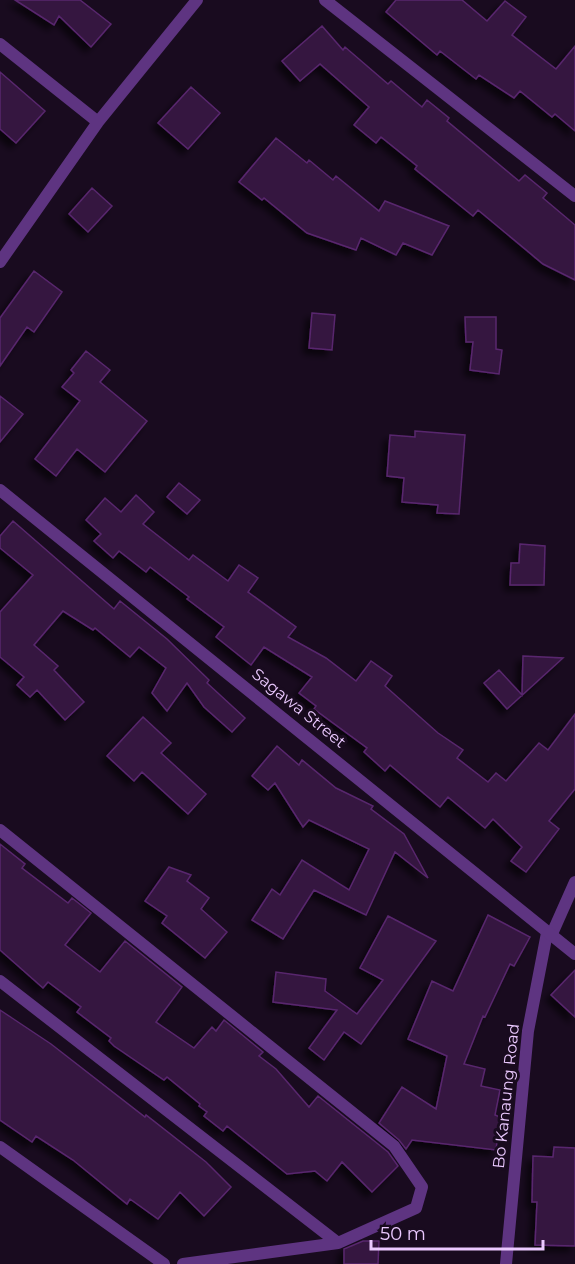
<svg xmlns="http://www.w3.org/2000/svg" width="575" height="1264" viewBox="0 0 575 1264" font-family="Montserrat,sans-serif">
<defs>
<filter id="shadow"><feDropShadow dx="-5.5" dy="5.5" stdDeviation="3" flood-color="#0009"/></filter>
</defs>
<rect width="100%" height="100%" fill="#190b1f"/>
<path fill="#351641" stroke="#59276e" stroke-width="1.5" filter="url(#shadow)" d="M15 0H80L111 24 91 47 59 16 54 25Z
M396 0H462L487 21 505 1 526 17 512 35 556 69 575 46V131L555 114 552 117 520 91 514 98 479 75 476 79 440 51 437 55 386 12Z
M322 26 343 50 345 47 388 84 391 81 422 107 427 100 449 118 447 121 519 181 525 175 547 193 543 198 575 225V280L543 264 478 210 473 216 415 169 417 166 381 137 376 143 354 125 369 107 320 64 300 81 282 61Z
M0 72 45 111 16 143 0 129Z
M191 87 220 113 188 149 158 123Z
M276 138 307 163 309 160 333 180 336 176 379 211 385 201 449 226 432 255 403 243 396 255 361 238 356 250 307 233 264 198 262 200 239 182Z
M92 188 112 206 88 232 69 214Z
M34 271 62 292 34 332 27 327 0 366V318Z
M312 313 335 315 332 350 309 348Z
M465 317H496V349L502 350 499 374 470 370 473 342H466Z
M86 351 110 370 100 382 147 421 105 472 77 449 56 476 35 459 80 401 62 387 74 373 71 370Z
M0 396 23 414 0 442Z
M415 431 465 435 459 514 437 513 438 505 402 502 404 478 387 476 390 435 415 437Z
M179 483 200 500 187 514 167 497Z
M136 495 154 512 143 524 189 560 193 555 228 581 239 565 258 578 248 592 296 627 288 637 326 658 356 681 371 661 392 676 385 686 438 733 463 750 457 758 488 782 496 773 506 781 539 743 548 750 575 714V789L549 821 559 829 526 872 511 861 522 847 493 819 485 828 448 797 440 807 390 765 385 771 364 752 367 748 314 709 316 706 299 693 312 677 264 647 251 665 216 637 224 627 187 599 189 597 150 567 146 572 119 551 113 558 94 541 101 534 86 520 105 498 121 512Z
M13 521 114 609 120 601 167 639 209 680 207 683 245 718 232 732 204 707 187 683 167 711 152 693 166 668 139 647 130 657 95 628 93 630 63 611 34 645 58 666 54 670 84 702 65 720 37 690 30 697 17 685 24 677 0 657V612L33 575 0 548V536Z
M520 544 545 546 544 585H510L511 563H519Z
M523 656 563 658 507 709 484 683 499 670 522 695Z
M143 717 171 743 161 753 206 794 188 814 142 772 134 781 107 756Z
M277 746 299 765 302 760 336 788 373 806 371 809 404 834 428 878 395 852 366 915 314 890 283 939 252 920 272 889 280 895 302 860 349 890 369 849 309 820 303 827 275 783 268 790 252 776Z
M0 844 25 864 22 868 68 903 72 898 91 913 65 945 100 972 125 941 182 987 156 1022 194 1048 212 1027 216 1031 224 1020 263 1052 259 1056 276 1069 309 1107 318 1096 388 1152 398 1166 372 1192 342 1162 327 1181 315 1171 287 1174 227 1126 223 1131 204 1116 207 1112 199 1106 200 1104 167 1077 164 1080 114 1046 109 1041 111 1038 77 1012 81 1007 48 982 43 988 0 950Z
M169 867 191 875 187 881 209 898 201 909 227 932 205 958 162 923 167 916 145 901Z
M488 915 530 937 514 966 510 964 485 1017 483 1016 464 1064 485 1069 481 1086 500 1090 495 1115 500 1117 496 1150 412 1140 406 1149 399 1140 379 1123 402 1087 436 1109 447 1056 408 1039 432 981 453 991Z
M388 916 436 941 361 1044 344 1032 324 1060 309 1048 337 1010 273 1002 276 972 326 979 325 991 357 1014 383 980 360 968Z
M575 970V1017L551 995Z
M0 1010 51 1044 145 1117 146 1115 206 1162 231 1187 204 1216 180 1192 158 1219 130 1199 127 1204 73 1160 36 1136 32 1142 0 1120Z
M554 1147 575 1148V1246L535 1245 537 1202H532L533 1156 553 1157Z
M363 1241H379L378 1264H344V1249Z"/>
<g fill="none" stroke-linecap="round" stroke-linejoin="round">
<path stroke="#5e3481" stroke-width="12" d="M325 0 575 196
M0 44 98 122
M0 262 98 122 197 0
M0 830 394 1146 422 1187 416 1208 338 1243 183 1264
M551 936 575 882
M0 981 338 1243
M0 1147 164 1264
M506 1264 528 1031 547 933"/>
<path stroke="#5e3481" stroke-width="12" d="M0 490 575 954"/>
</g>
<g text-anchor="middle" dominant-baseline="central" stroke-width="6" stroke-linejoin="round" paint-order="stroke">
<g font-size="16" fill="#ebc9ff" stroke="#190b1f">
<text transform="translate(299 708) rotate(39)">Sagawa Street</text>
<text transform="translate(506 1096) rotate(-84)">Bo Kanaung Road</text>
</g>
</g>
<path d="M371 1240v9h172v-9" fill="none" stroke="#ebc9ff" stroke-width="3"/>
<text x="380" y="1240" font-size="18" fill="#ebc9ff" stroke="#190b1f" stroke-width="4.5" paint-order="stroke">50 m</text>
</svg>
